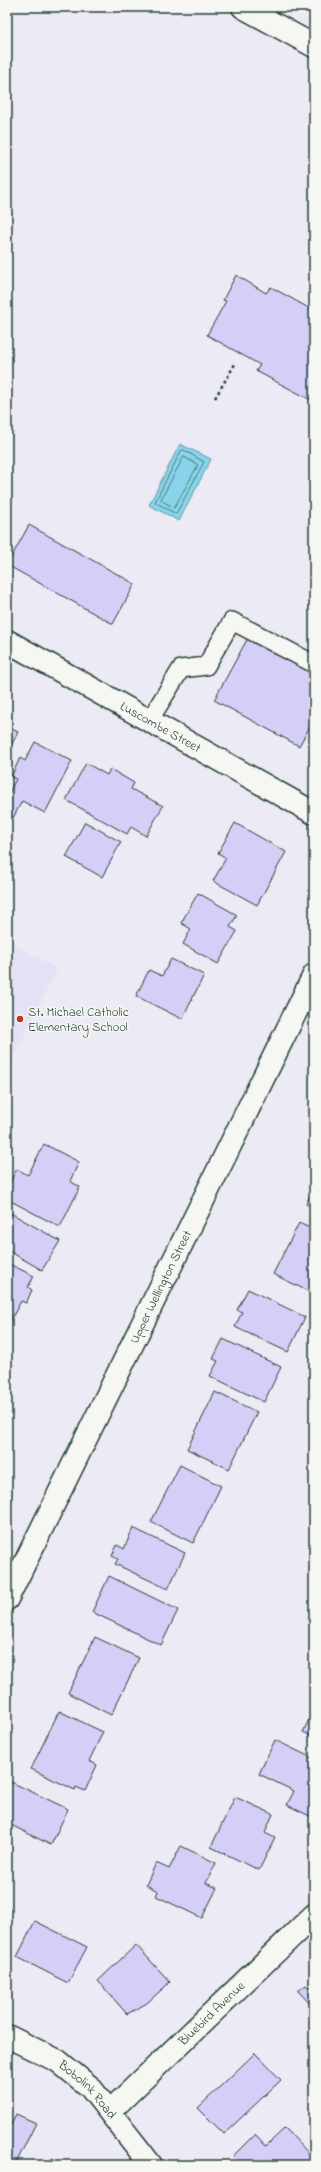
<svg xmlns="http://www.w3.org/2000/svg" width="321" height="2172" viewBox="0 0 321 2172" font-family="'Indie Flower',sans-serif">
<rect width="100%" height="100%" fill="#eceaf4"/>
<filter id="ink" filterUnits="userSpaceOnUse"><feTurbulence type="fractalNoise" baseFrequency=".025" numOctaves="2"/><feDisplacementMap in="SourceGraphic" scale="8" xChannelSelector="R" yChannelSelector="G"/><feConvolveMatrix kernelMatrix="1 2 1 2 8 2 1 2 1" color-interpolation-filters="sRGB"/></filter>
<g filter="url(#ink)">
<path fill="#e5e2f5" d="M7 940 57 969 7 1069Z"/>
<path fill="#89d4ea" stroke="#5f98a1" d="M180 444 211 459 179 521 149 505Z"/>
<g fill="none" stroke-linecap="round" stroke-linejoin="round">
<path stroke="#49797d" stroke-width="1" d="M184 450 204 462 176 514 155 502 181 451Z
M184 457 198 465 174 508 161 500Z"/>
</g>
<path fill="#d5cff8" stroke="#1f3d34" d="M236 275 266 293 271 287 314 311V421V407L311 400 256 371 260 365 207 335 226 301 223 300Z
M29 525 135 584 113 624 7 565Z
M249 636 314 671V719L299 746 214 700Z
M7 727 18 732 7 754Z
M35 742 72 761 45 813 22 801 13 818 7 815V797L16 779 11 777 20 758 25 761Z
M86 763 107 775 110 769 134 783 131 789 163 806 146 836 131 827 127 834 66 800Z
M85 822 121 842 102 877 66 857Z
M235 823 286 852 257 905 213 881 226 858 218 853Z
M198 893 237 915 230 927 237 931 218 964 183 944 191 929 181 923Z
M171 959 204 975 182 1019 136 996 149 970 162 976Z
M44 1144 79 1162 70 1181 80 1187 60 1227 7 1199V1188L17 1169 28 1175Z
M314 1187V1208L306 1204Z
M7 1211 60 1241 42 1270 7 1250Z
M299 1223 314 1230V1283L310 1292 273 1274Z
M7 1263 34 1276 28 1287 32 1290 26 1303 21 1301 7 1327Z
M248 1289 305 1317 288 1352 235 1327 242 1312 237 1310Z
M223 1339 281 1367 264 1402 210 1376 218 1361 213 1359Z
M215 1392 257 1412 229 1469 187 1449Z
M180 1465 221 1486 193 1543 151 1522Z
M133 1528 185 1553 168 1589 115 1564 118 1559 112 1556 117 1545 124 1549Z
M109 1576 178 1610 161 1645 92 1612Z
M95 1637 139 1658 111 1715 68 1693Z
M314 1709V1737L303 1732Z
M59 1711 103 1732 89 1761 97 1765 85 1791 76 1787 75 1790 31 1769Z
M275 1740 314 1759V1818L287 1805 294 1791 259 1774Z
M9 1781 68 1809 51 1845 7 1823V1785Z
M235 1797 273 1814 265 1833 275 1838 259 1870 211 1847Z
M181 1846 216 1863 206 1883 217 1888 202 1918 156 1896 158 1891 146 1885 156 1863 169 1869Z
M7 1908 11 1910 7 1918Z
M35 1921 87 1947 68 1983 17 1957Z
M136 1945 170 1982 147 2003 127 2014 98 1981Z
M314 1984V2008L298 1991 306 1985 309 1988Z
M255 2053 281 2080 224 2134 198 2108Z
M16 2114 36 2123 15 2165H7V2123L11 2125Z
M285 2128 312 2157 304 2165H242L233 2156 255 2134 266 2146Z
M53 2158 59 2165H44Z"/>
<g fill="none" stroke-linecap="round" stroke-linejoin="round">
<defs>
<path id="lane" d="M149 721 181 669 206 666 232 621 314 664"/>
<g id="street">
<path id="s1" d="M7 641 314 813"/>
<path id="s2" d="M7 2036 58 2061 90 2087 151 2165"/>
<path id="s3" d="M110 2111 314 1915"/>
</g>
<g id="secondary">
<path d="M243 7 314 46"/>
<path id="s4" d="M7 1599 314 975"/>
</g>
</defs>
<use href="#lane" stroke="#1f3d34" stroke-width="20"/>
<use href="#street" stroke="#1f3d34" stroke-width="25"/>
<use href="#secondary" stroke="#1f3d34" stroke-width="25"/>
<path stroke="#1f3d34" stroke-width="2.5" stroke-dasharray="3 3" stroke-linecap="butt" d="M215 398 235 364"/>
<use href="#lane" stroke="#f6f6f2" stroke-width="17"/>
<use href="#street" stroke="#f6f6f2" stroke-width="22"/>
<use href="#secondary" stroke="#f6f6f2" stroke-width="22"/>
</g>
</g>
<circle fill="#c8321e" stroke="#f6f6f2" stroke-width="1.5" cx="20" cy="1019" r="4"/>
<g text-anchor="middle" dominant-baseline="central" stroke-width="3" stroke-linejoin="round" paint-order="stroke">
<g font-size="13" fill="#1f3d34" stroke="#f6f6f2">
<text stroke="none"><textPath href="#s1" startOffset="176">Luscombe Street</textPath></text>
<text stroke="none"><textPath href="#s4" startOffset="348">Upper Wellington Street</textPath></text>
<text stroke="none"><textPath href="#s3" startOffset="141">Bluebird Avenue</textPath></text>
<text stroke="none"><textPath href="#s2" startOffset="98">Bobolink Road</textPath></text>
</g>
<g font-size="13" fill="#1f3d34" stroke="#f6f6f2" text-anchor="start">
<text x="28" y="1012">St. Michael Catholic<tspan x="28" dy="15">Elementary School</tspan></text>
</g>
</g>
<rect width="321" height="2172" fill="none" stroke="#f6f6f2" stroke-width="24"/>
<rect x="12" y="12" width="297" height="2148" fill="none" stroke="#1f3d34" stroke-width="1.5" filter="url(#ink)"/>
</svg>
